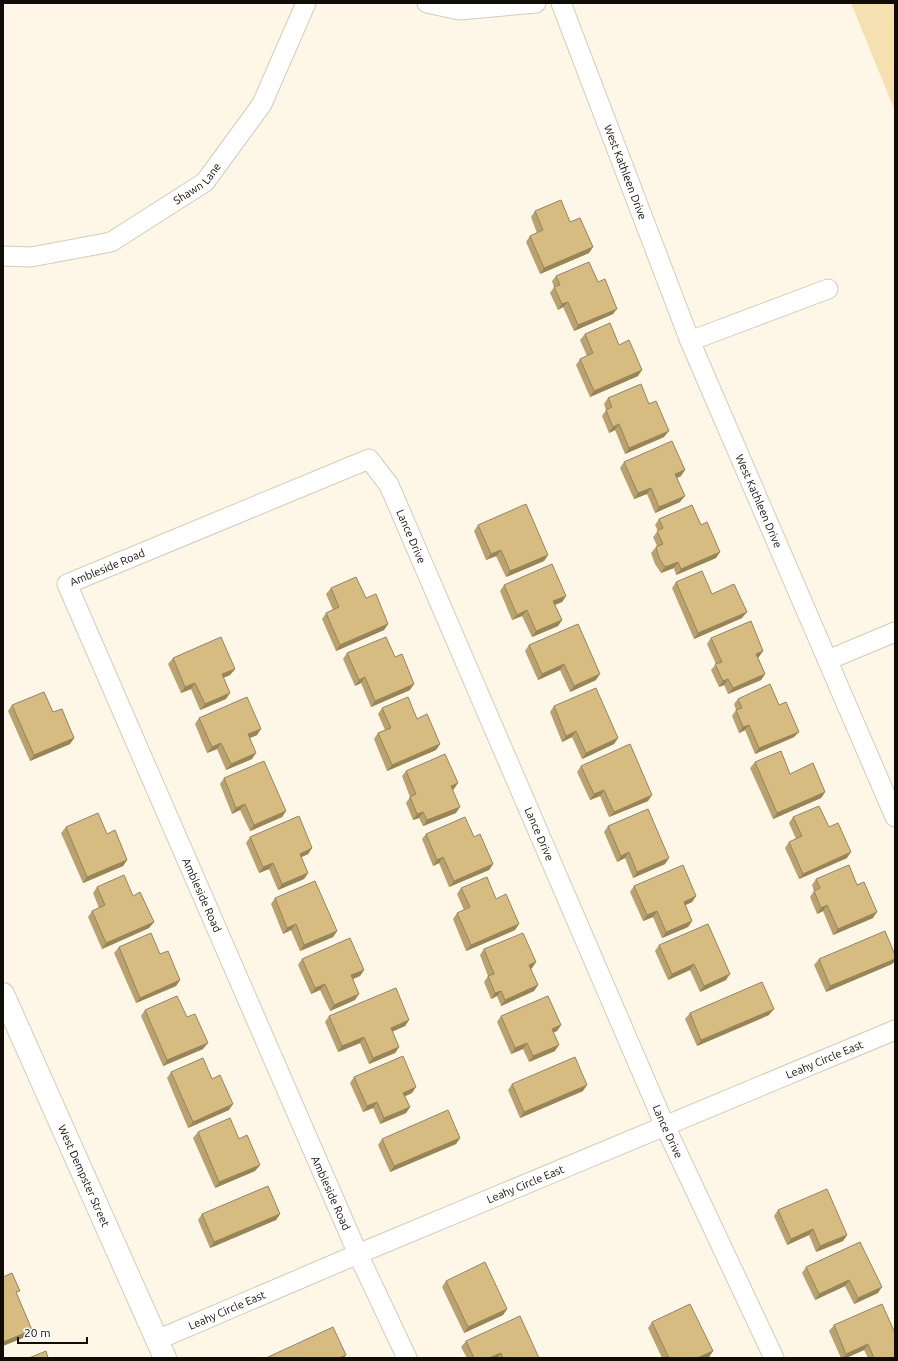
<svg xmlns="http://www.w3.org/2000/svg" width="898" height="1361" viewBox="0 0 898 1361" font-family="Ubuntu,sans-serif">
<rect width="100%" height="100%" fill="#fef6e7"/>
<path fill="#f5e0b2" d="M851 3H895V111Z"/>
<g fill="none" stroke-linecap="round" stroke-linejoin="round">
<defs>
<g id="minor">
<path d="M427 3 459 10 536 3"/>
<path id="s1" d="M561 3 690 341 895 817"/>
<path id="s2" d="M3 256 31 257 111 242 205 182 262 104 306 3"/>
<path d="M690 341 828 289"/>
<path d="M828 660 895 632"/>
<path id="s3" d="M157 1340 358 1254 895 1030"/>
<path id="s4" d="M407 1358 358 1254 67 584 369 459 389 485 665 1126 774 1358"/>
</g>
<g id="secondary">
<path id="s5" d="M3 994 165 1358"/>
</g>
</defs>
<use href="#minor" stroke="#d4ccb9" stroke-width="21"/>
<use href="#secondary" stroke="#d4ccb9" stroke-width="24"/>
<use href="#minor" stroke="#fff" stroke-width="19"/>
<use href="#secondary" stroke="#fff" stroke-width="22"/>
</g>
<path fill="#b9a26f" d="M535 211 593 247 589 253 540 274 526 242 530 236 537 233 531 217Z
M556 276 598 282 613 314 574 331 563 307 558 310 550 293 554 287 552 281Z
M585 334 619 345 638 376 590 397 576 365 580 359 587 356 580 340Z
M608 398 649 404 664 437 625 454 615 430 609 433 602 416 606 410 604 404Z
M624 462 681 476 677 478 680 502 655 513 647 494 634 499 620 468Z
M659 519 701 525 716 558 676 575 674 568 661 573 655 564 651 553 656 547 657 546 653 537 658 531 655 525Z
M478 525 548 555 544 561 506 577 496 556 486 560 474 531Z
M676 582 712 594 742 618 694 639 672 588Z
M504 585 566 596 562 602 555 605 562 620 558 626 532 637 522 616 512 620 500 591Z
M331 588 366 598 388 624 384 630 336 651 322 619 326 613 333 610 326 594Z
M711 638 763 651 758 657 765 674 761 680 728 694 724 685 719 687 711 670 716 664 707 644Z
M529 645 596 680 570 692 560 670 538 680 525 651Z
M347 653 410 690 371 707 361 683 355 686 343 659Z
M173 658 235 669 230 675 223 678 226 699 200 710 191 689 181 693 168 664Z
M738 699 794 737 755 754 745 730 739 733 732 716 736 710 734 704Z
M12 705 53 712 74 738 70 744 30 761 8 711Z
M554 706 618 738 614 744 582 759 572 737 562 742 550 712Z
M382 708 417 719 440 744 436 750 387 771 374 739 378 733 385 730 378 714Z
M199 718 257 735 250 738 252 759 226 770 217 749 207 753 195 724Z
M755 762 825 792 821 798 773 819 750 768Z
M581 766 648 801 609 817 600 796 590 800 577 772Z
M406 771 454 789 453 790 456 813 423 826 419 818 413 820 406 803 410 797 402 776Z
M224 778 286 811 282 817 250 831 240 810 232 814 220 784Z
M793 817 829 827 847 858 799 879 785 848 789 842 796 839 789 823Z
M608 826 665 864 633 878 625 858 617 862 604 832Z
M66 827 107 834 127 860 123 866 83 883 61 833Z
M426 834 474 837 493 864 489 870 449 887 439 863 433 866 422 839Z
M250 837 312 848 308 854 301 857 308 873 304 879 278 890 269 869 259 873 246 843Z
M816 879 857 885 873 918 833 935 823 911 817 914 810 897 814 891 812 885Z
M634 886 696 896 692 902 685 905 692 921 688 927 662 938 653 917 643 921 630 892Z
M97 887 133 896 154 922 149 928 102 949 88 917 92 911 99 908 93 893Z
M461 888 496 899 515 930 466 951 453 919 457 913 464 910 457 894Z
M275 898 337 931 333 937 300 951 291 930 283 934 271 904Z
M659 945 726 980 700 992 690 970 668 980 655 951Z
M119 947 160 954 180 980 176 986 136 1003 114 953Z
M484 949 536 962 532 968 531 969 538 985 534 991 501 1006 497 996 491 999 484 982 488 976 480 955Z
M895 955V961L892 964 826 992 814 965 819 959Z
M302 959 364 970 360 976 353 979 355 1000 330 1011 320 990 311 994 298 965Z
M145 1010 187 1017 203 1049 163 1066 141 1016Z
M690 1013 769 1015 697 1046 685 1019Z
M329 1016 409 1020 405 1026 392 1032 399 1047 395 1053 369 1064 360 1043 338 1052 325 1022Z
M501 1016 561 1025 557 1031 553 1032 555 1051 529 1062 523 1049 511 1054 497 1022Z
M171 1072 212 1079 229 1110 188 1128 167 1078Z
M354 1077 412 1093 405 1096 410 1107 406 1113 380 1124 373 1108 363 1112 350 1083Z
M512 1084 583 1091 520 1118 508 1090Z
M198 1132 260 1165 255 1171 215 1188 193 1138Z
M460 1138 456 1144 390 1172 378 1145 382 1139Z
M778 1210 847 1235 843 1241 816 1252 809 1235 787 1245 774 1216Z
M202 1214H280L276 1220 210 1248 198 1220Z
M860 1242 878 1293 854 1304 845 1286 815 1300 802 1273 806 1267Z
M446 1281 507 1309 503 1315 464 1333 442 1287Z
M652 1322 713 1351 709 1357 706 1358H662L648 1328Z
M834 1325 895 1358H868L864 1350 846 1358H841L829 1331Z
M466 1341 539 1358H467L461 1347Z"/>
<path fill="#96845a" d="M593 247 589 253 540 274 544 268Z
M568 302 563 307 558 310 562 304Z
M617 309 613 314 574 331 578 325Z
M642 370 638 376 590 397 594 391Z
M619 424 615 430 609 433 613 427Z
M669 431 664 437 625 454 629 448Z
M685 470 681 476 671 480 675 474Z
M651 488 647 494 634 499 638 493Z
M685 496 680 502 655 513 659 507Z
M501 550 496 556 486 560 491 554Z
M720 552 716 558 676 575 681 569Z
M548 555 544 561 506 577 510 571Z
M678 562 674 568 661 573 665 567Z
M566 596 562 602 549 607 553 601Z
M527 610 522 616 512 620 517 615Z
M747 612 742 618 694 639 698 633Z
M562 620 558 626 532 637 536 631Z
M388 624 384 630 336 651 340 645Z
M763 651 759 657 752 660 756 654Z
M564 664 560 670 538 680 542 674Z
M235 669 230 675 218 680 222 674Z
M600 674 596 680 570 692 574 686Z
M765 674 761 680 728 694 733 688Z
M365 677 361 683 355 686 359 680Z
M728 679 724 685 719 687 723 681Z
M195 683 191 689 181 693 185 687Z
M414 684 410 690 371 707 375 701Z
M230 693 226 699 200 710 205 704Z
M749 725 745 730 739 733 743 727Z
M261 729 257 735 244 740 248 734Z
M576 731 572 737 562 742 566 736Z
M799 732 794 737 755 754 759 748Z
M74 738 70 744 30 761 34 755Z
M618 738 614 744 582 759 586 753Z
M221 743 217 749 207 753 212 747Z
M440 744 436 750 387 771 392 765Z
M256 753 252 759 226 770 231 764Z
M458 783 454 789 447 792 451 786Z
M604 790 600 796 590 800 594 794Z
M825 792 821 798 773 819 777 813Z
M652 795 648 801 609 817 614 812Z
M245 804 240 810 232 814 236 808Z
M460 807 456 813 423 826 427 820Z
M286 811 282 817 250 831 254 825Z
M423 812 419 818 413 820 417 814Z
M312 848 308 854 296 860 300 854Z
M629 852 625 858 617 862 621 856Z
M851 852 847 858 799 879 803 874Z
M443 857 439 863 433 866 437 860Z
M669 858 665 864 633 878 637 872Z
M127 860 123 866 83 883 87 877Z
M273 863 269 869 259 873 263 867Z
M493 864 489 870 449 887 454 881Z
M308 873 304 879 278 890 282 884Z
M696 896 692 902 680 908 684 902Z
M827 905 823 911 817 914 821 908Z
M657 911 653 917 643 921 647 915Z
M877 912 873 918 833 935 838 929Z
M692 921 688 927 662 938 666 932Z
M154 922 149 928 102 949 106 943Z
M296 924 291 930 283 934 287 928Z
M519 924 515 930 466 951 471 945Z
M337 931 333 937 300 951 304 945Z
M895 959V961L892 964 826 992 830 986Z
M536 962 532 968 525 971 529 965Z
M694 964 690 970 668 980 672 974Z
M364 970 360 976 347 981 351 975Z
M730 974 726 980 700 992 704 986Z
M180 980 176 986 136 1003 140 998Z
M325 984 320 990 311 994 315 988Z
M538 985 534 991 501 1006 505 1000Z
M501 991 497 996 491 999 495 993Z
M359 994 355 1000 330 1011 334 1005Z
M774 1009 769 1015 697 1046 701 1040Z
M409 1020 405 1026 386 1034 391 1028Z
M561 1025 557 1031 548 1035 552 1029Z
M364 1037 360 1043 338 1052 342 1046Z
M208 1043 203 1049 163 1066 167 1060Z
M527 1043 523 1049 511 1054 515 1048Z
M559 1045 555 1051 529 1062 533 1056Z
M399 1047 395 1053 369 1064 373 1058Z
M587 1085 583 1091 520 1118 524 1112Z
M416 1087 412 1093 399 1099 403 1093Z
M377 1102 373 1108 363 1112 367 1106Z
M233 1104 229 1110 188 1128 193 1122Z
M410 1107 406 1113 380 1124 384 1118Z
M460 1138 456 1144 390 1172 394 1166Z
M260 1165 255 1171 215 1188 219 1182Z
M280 1214 276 1220 210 1248 214 1242Z
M813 1229 809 1235 787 1245 791 1239Z
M847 1235 843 1241 816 1252 820 1246Z
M849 1280 845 1286 815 1300 819 1294Z
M882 1287 878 1293 854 1304 858 1298Z
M507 1309 503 1315 464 1333 468 1327Z
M32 1330 28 1336 3 1346V1342Z
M868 1344 864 1350 846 1358H843L846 1354Z
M713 1351 709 1357 706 1358H697Z
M501 1353 497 1358H489Z
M346 1355 344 1358H339Z"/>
<path fill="#d7bc81" stroke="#96845a" d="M561 200 570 222 580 218 593 247 544 268 530 236 543 230 535 211Z
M589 262 598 282 605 279 617 309 578 325 568 302 562 304 554 287 560 285 556 276Z
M610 323 619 345 629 340 642 370 594 391 580 359 593 353 585 334Z
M641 384 649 404 656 401 669 431 629 448 619 424 613 427 606 410 612 407 608 398Z
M672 441 685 470 675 474 685 496 659 507 651 488 638 493 624 462Z
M526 504 548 555 510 571 501 550 491 554 478 525Z
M692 505 701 525 707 522 720 552 681 569 678 562 665 567 659 558 656 547 663 544 657 531 663 528 659 519Z
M552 564 566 596 553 601 562 620 536 631 527 610 517 615 504 585Z
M702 571 712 594 734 584 747 612 698 633 676 582Z
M356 577 366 598 376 594 388 624 340 645 326 613 339 607 331 588Z
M751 621 763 651 756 654 765 674 733 688 728 679 723 681 715 664 722 662 711 638Z
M578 624 600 674 574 686 564 664 542 674 529 645Z
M221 637 235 669 222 674 230 693 205 704 195 683 185 687 173 658Z
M386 637 395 657 402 654 414 684 375 701 365 677 359 680 347 653Z
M770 684 779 705 786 702 799 732 759 748 749 725 743 727 736 710 742 708 738 699Z
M596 688 618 738 586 753 576 731 566 736 554 706Z
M44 692 53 712 62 709 74 738 34 755 12 705Z
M247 697 261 729 248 734 256 753 231 764 221 743 212 747 199 718Z
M408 697 417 719 427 714 440 744 392 765 378 733 391 728 382 708Z
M630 744 652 795 614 812 604 790 594 794 581 766Z
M781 751 790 774 813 763 825 792 777 813 755 762Z
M445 754 458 783 451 786 460 807 427 820 423 812 417 814 410 797 416 794 406 771Z
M264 761 286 811 254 825 245 804 236 808 224 778Z
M819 806 829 827 838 823 851 852 803 874 789 842 802 836 793 817Z
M648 809 669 858 637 872 629 852 621 856 608 826Z
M98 813 107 834 115 830 127 860 87 877 66 827Z
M299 816 312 848 300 854 308 873 282 884 273 863 263 867 250 837Z
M465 817 474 837 480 834 493 864 454 881 443 857 437 860 426 834Z
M683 865 696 896 684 902 692 921 666 932 657 911 647 915 634 886Z
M849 865 857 885 864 882 877 912 838 929 827 905 821 908 814 891 820 888 816 879Z
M124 875 133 896 140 892 154 922 106 943 92 911 105 905 97 887Z
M487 877 496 899 506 894 519 924 471 945 457 913 470 907 461 888Z
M315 881 337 931 304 945 296 924 287 928 275 898Z
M708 924 730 974 704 986 694 964 672 974 659 945Z
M885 931 895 955V959L830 986 819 959Z
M151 933 160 954 168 951 180 980 140 998 119 947Z
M523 933 536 962 529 965 538 985 505 1000 501 991 495 993 488 976 494 974 484 949Z
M350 938 364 970 351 975 359 994 334 1005 325 984 315 988 302 959Z
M762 982 774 1009 701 1040 690 1013Z
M396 988 409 1020 391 1028 399 1047 373 1058 364 1037 342 1046 329 1016Z
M177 996 187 1017 195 1014 208 1043 167 1060 145 1010Z
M548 996 561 1025 552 1029 559 1045 533 1056 527 1043 515 1048 501 1016Z
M403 1056 416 1087 403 1093 410 1107 384 1118 377 1102 367 1106 354 1077Z
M575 1057 587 1085 524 1112 512 1084Z
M203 1058 212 1079 220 1075 233 1104 193 1122 171 1072Z
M448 1110 460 1138 394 1166 382 1139Z
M230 1118 239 1139 247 1135 260 1165 219 1182 198 1132Z
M268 1186 280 1214 214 1242 202 1214Z
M827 1189 847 1235 820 1246 813 1229 791 1239 778 1210Z
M860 1242 882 1287 858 1298 849 1280 819 1294 806 1267Z
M485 1262 507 1309 468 1327 446 1281Z
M12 1273 20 1291 16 1292 32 1330 3 1342V1277Z
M690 1304 713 1351 697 1358H669L652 1322Z
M882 1304 895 1333V1358H874L868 1344 846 1354 834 1325Z
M520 1316 539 1358H503L501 1353 489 1358H474L466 1341Z
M333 1327 346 1355 339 1358H266Z
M46 1351 48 1358H29Z"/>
<g text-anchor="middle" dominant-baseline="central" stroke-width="3" stroke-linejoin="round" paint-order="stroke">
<g font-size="11" fill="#100d07" stroke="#fff">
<text stroke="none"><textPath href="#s1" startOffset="181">West Kathleen Drive</textPath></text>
<text stroke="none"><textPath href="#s2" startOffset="214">Shawn Lane</textPath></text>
<text stroke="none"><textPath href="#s1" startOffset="536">West Kathleen Drive</textPath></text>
<text stroke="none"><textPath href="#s4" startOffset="1261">Lance Drive</textPath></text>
<text stroke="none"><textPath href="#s4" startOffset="889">Ambleside Road</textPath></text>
<text stroke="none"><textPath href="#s4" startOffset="1585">Lance Drive</textPath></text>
<text transform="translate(202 895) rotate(66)">Ambleside Road</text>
<text stroke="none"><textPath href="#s3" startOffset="724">Leahy Circle East</textPath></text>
<text stroke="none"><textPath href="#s4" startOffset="1909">Lance Drive</textPath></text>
<text stroke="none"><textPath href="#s5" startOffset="199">West Dempster Street</textPath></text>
<text stroke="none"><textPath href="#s3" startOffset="400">Leahy Circle East</textPath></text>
<text transform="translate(331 1193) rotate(66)">Ambleside Road</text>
<text stroke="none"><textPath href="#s3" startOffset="76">Leahy Circle East</textPath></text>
</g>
</g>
<rect width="898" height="1361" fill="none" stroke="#100d07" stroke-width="8"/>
<path d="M18 1337v6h69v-6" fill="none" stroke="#100d07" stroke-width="2"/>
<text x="24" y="1337" font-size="12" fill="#100d07" stroke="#ffffff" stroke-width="3" paint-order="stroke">20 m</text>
</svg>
